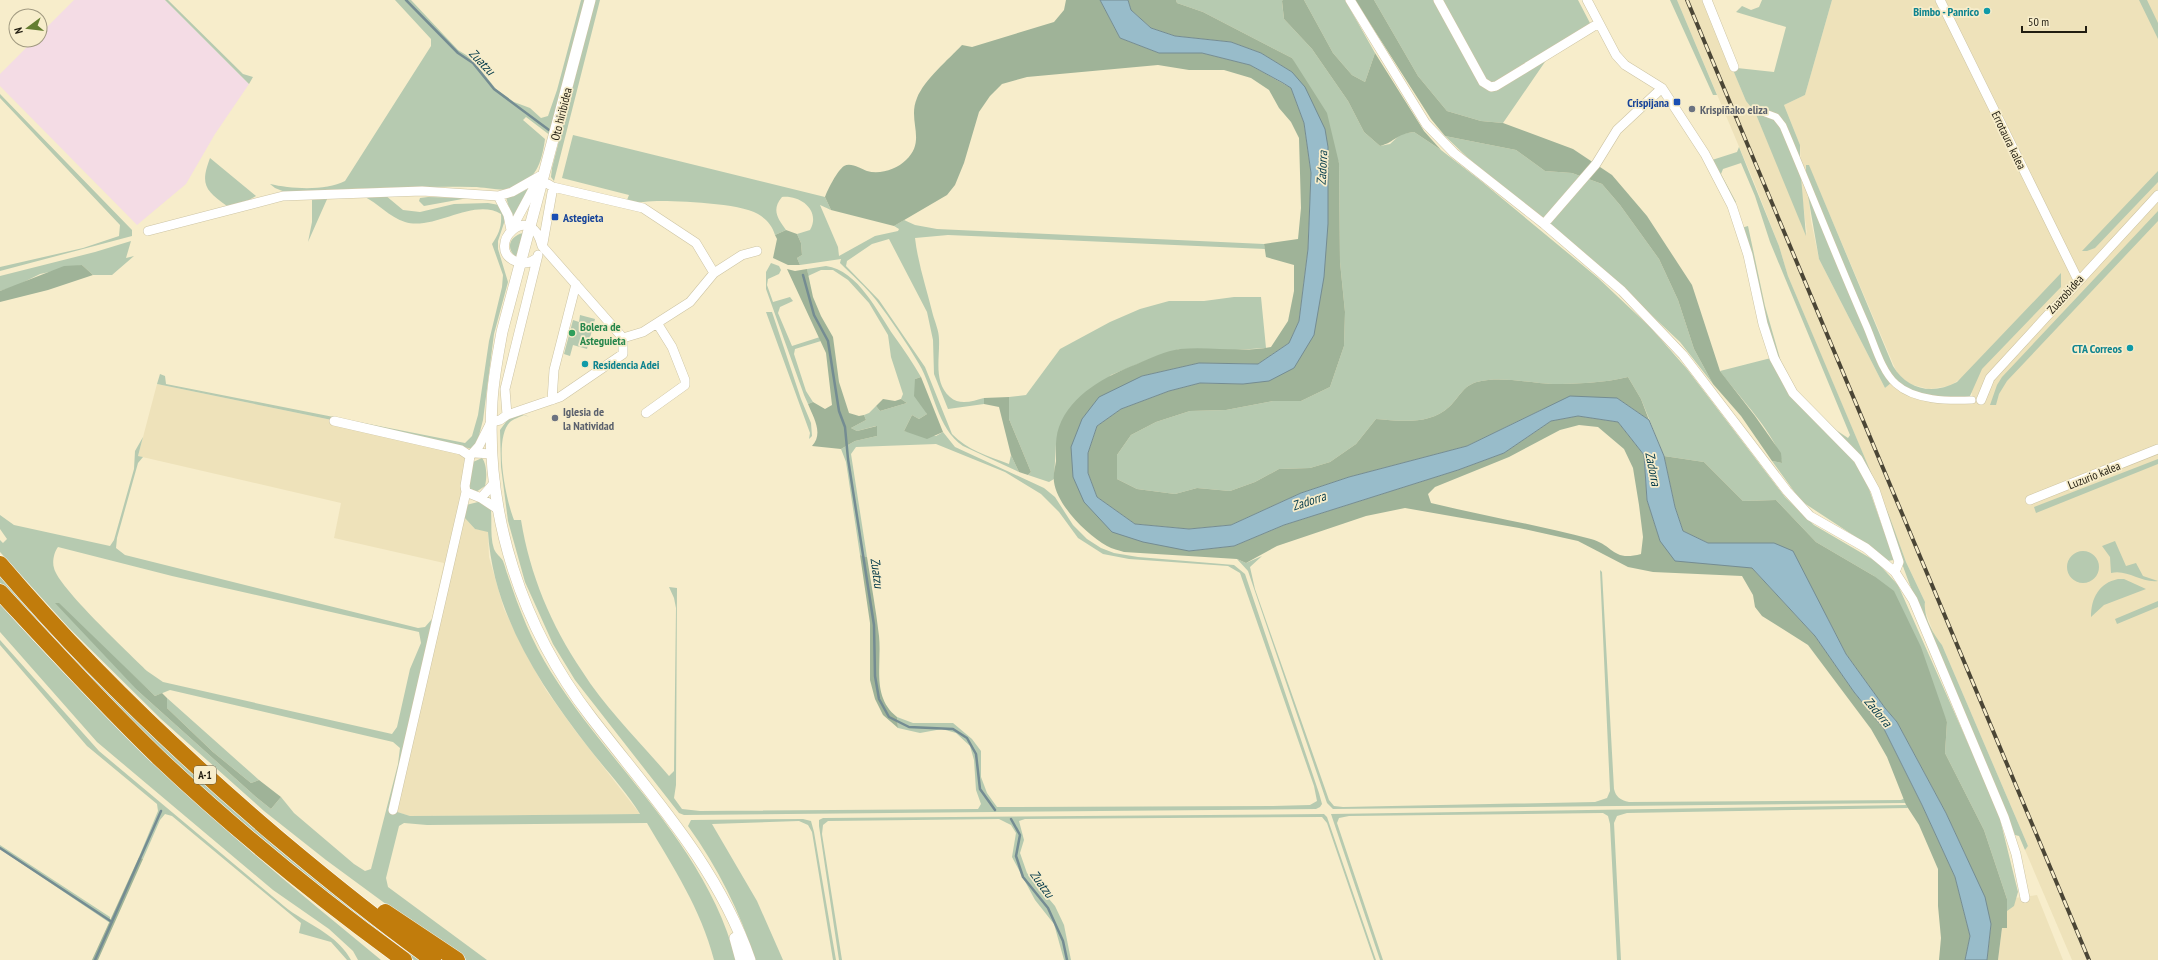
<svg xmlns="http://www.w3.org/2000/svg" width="2158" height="960" viewBox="0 0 2158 960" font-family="'PT Sans Narrow',sans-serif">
<rect width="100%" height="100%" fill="#f7edcb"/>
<path fill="#f4dce5" d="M74 0H165L249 84 215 134 186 184 137 225 0 86V74L34 40H40V34Z"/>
<path fill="#eee2ba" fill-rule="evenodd" d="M1677 0H1704L1746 101 1755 112 1807 234 1802 196 1800 145 1784 105 1805 95 1832 0H2158V960H2072L2025 850 2028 846 1942 645 1935 637 1924 608 1925 602 1906 562 1889 515 1827 369 1788 276 1779 246 1754 182ZM1806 166H1809L1897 373 1909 384 1929 389 1950 386 1963 377 1972 394 1970 403 1921 400 1910 397 1891 383 1885 388 1819 259 1811 221Z
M157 384 473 449 464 517 475 529 488 531 489 557 504 609 527 656 546 690 574 729 640 814 410 816 390 810 444 563 334 538 341 503 138 456Z
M2037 895 2063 960H1998L2002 928H2007V899Z"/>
<path fill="#b6cab0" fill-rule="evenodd" d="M165 0H168L243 74 253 77 249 84Z
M395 0H411L458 50 471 58 496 89 514 102 530 108 541 118 548 116 557 90 581 0H586L551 136 526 117 523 120 545 139C542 160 538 176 518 187 506 193 487 187 473 187 410 186 347 189 285 192L275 188 270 184C291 189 326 191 345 181L431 46V39Z
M595 0H600L554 181 551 177 552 168Z
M1176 0H1283L1282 2 1284 19 1312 49 1348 101 1364 132 1380 146 1390 144 1401 134 1414 132 1441 150 1481 181 1598 278 1651 328 1687 369 1785 497 1814 525 1877 562 1898 585 1998 811 2018 892 2014 906 2007 911V899L1984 830 1945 753 1947 722 1874 576 1816 542 1776 500 1743 501 1704 462 1664 456 1641 399 1628 377C1603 383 1577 384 1552 384 1530 383 1489 374 1470 385 1462 389 1456 401 1449 407 1430 425 1400 421 1376 419L1356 444 1330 462 1310 468 1279 469 1255 482 1230 491 1197 488 1175 494 1137 489 1117 479V455L1131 435 1156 422 1190 411 1226 410 1273 401H1301L1330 387 1344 346 1345 312 1340 262 1339 163 1292 58 1203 12 1177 3Z
M1304 0H1345L1375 53 1365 82 1352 75 1333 53Z
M1374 0H1578L1591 25 1549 56 1503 123 1481 121 1447 111 1418 76Z
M1670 0H1677L1717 95H1713Z
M1762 0H1832L1805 95 1784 105 1800 145V161L1786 127 1772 117 1780 127 1801 176 1806 236 1755 112 1746 101 1733 70 1737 68 1774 72 1786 27 1736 12 1742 6 1751 10 1759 7Z
M2139 0H2147L2158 23V39Z
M0 94 132 230V236L0 271V267L83 248 119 236 120 225 0 98Z
M573 135 825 197 831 210 820 205 838 247 839 256 875 236 898 231 899 229 894 226 904 220 915 225 937 229 1264 244 1265 249 948 235 915 238C918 264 927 290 933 315 935 322 939 331 939 339 940 358 933 382 950 397 960 406 973 401 984 398V404L948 409 934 374 933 340 927 312 889 239 872 244 847 261 846 266 879 300 925 367 952 434C967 450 988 456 1009 464L1011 455 1019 472 963 446C937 429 934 389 919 364 906 342 891 320 876 300 866 287 852 275 840 263L841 259 800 265 797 258 802 255 801 243 797 234 810 230C821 211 801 195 782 197 771 210 778 219 786 230L775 235C772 225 766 219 758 214 739 203 680 201 657 201 646 201 638 204 627 200L629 195 562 178Z
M1445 136 1516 150 1545 171 1572 173 1602 184 1620 205 1659 259 1678 300 1694 349 1713 384 1680 342 1594 261 1468 158Z
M1739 147 1779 246 1788 276 1889 515 1906 562 1925 602C1923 616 1933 634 1942 645L2028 846 2025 850 2019 836 2015 835 2001 799 1911 588 1867 469 1797 395 1776 357 1741 228 1748 226 1765 306 1781 362 1797 391 1836 430 1848 438 1850 435 1770 242 1755 196 1741 163 1723 169 1721 174 1736 202H1733L1712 160 1737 152Z
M210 158 256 196 249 200 227 206C205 190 200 185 210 158Z
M1806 165H1809L1893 366C1907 390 1933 395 1957 382L2061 273V287L1982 369 1970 396 1967 398C1932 395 1915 400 1889 373L1806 177Z
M2158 171V182L2095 248 2087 251H2082Z
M529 188 513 222 506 197 516 195Z
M1807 190 1891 383 1885 388 1819 259Z
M385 195 403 210 420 212 454 204 488 203 499 205 505 220 498 241V249L508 282 494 334 483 420 476 447 473 449 157 384 160 374 165 376 166 384 465 443 472 436 478 415 489 341 502 287 503 275 492 244C499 234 502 226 501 214 474 197 434 231 405 222 389 217 378 203 363 196Z
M328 197 308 242 312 222V198Z
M428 197 468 198 424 206 419 201 420 198Z
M2158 211V221L2007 381 1999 394 1996 405H1990L1997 385 2002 377Z
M523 233 516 257C505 248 510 236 523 233Z
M131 241 126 258 134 256 112 275H93L82 265 40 274 16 286 0 291V276L95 252Z
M771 263 779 266 781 270 779 274 768 279 767 285 773 302 790 297 793 301 780 307 778 313 792 346 820 337 821 341 795 349 794 354 806 391 813 402 808 404 804 395 766 289V272Z
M826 266C858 270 878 313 894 336 904 350 913 363 921 377L915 379 927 414 919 419 912 415 904 431 936 436 943 432 955 447 1044 488 1055 497 1073 525 1087 539 1101 548 1114 553 1138 557 1234 565 1245 574 1319 793 1322 804 1320 807 1316 809 684 815 679 813 575 680 553 644 525 582 508 521 501 467 500 430 511 415H525L529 417 524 415C520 417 513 419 510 422 493 439 506 500 514 520H521C530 575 551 625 582 671 606 709 640 742 669 776L674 771 676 608 674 598 669 587 677 588 676 785 674 798 682 809 700 811 978 809 981 804 976 790 974 760 970 746 956 733 942 729 920 733 898 728 897 717 913 723H953L972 739 981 751V777L987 793 997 807 1273 806 1310 805 1317 801 1314 786 1240 573 1228 566 1129 559 1103 554 1078 538 1059 512 1041 494 1005 472 936 444 856 447 851 454 867 557 860 555 846 462 841 449 855 441 877 436 876 426 857 431 851 428 866 420 864 415 869 413 876 406 880 411 907 403 901 399 903 394 891 357 888 335 869 303 848 280 833 270H821L808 276 807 269Z
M1234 297H1261L1266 348 1235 350 1180 349 1155 357 1111 375 1056 444 1054 479 1049 482 1028 475 1031 472 1009 419V397L1026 395 1060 349 1110 322 1140 309 1169 301H1204Z
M766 312H772L801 399 811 423 812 436 809 439 810 433Z
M580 315 595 319 587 349 573 345 570 356 564 354 573 320 579 322Z
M1771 358 1783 381 1863 472 1894 560 1887 561 1868 545 1801 501 1772 461 1782 463C1778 436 1737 395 1720 371Z
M143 437 138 456 143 457 138 463 117 538 116 548 125 555 418 628 425 627 432 619 391 810 410 816 640 814C626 791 605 769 588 747 539 684 493 613 488 532L475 529 464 517 466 505 482 501 491 510C492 523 490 537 494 549 496 554 501 557 503 561 505 566 506 571 508 576 519 609 532 642 551 672 612 769 706 845 736 960H714C701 909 673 867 647 823L427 825 404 823 399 826 386 878 388 887 487 960H466L428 935 326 860 264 811 161 719 69 628 0 552V540L3 543 7 539 0 529V515L14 525 110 546 114 540 134 469 135 451ZM58 547 172 576 419 632 421 643 410 669 397 727 392 734 163 682 147 671C129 653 58 587 54 568 52 562 54 552 58 547ZM106 650 155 696 170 690 393 742 400 748 398 764 371 869 365 871 354 864 294 813 281 797 271 809 256 797 138 691Z
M482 458C487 464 487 478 485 486L476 492 469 489 473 462Z
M2158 459V464L2036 513 2034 507Z
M2115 541 2126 566 2136 563 2143 576 2158 581C2140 583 2128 569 2111 573L2110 557 2102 546Z
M2067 567a16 16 0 1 1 32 0a16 16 0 1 1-32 0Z
M1262 556 1250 567 1255 589 1329 800 1334 806 1343 807 1595 802 1607 798 1610 791 1600 570 1602 572 1614 789C1616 797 1620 800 1629 802L1901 800 1905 798 1906 803 1333 809 1327 803 1248 571 1237 559 1246 563Z
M0 574 71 652 423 960H414C326 895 242 826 162 751 108 700 58 645 6 591L0 583Z
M2118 579H2124L2146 589 2104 605 2091 617C2091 598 2099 583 2118 579Z
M2158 601V607L2117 624 2115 619Z
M0 604C67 678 136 748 210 815 265 865 323 912 381 960H358L353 951 329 929 273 890 97 742 0 632Z
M0 640 99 751 278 901C284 906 291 912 298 916 318 929 339 938 351 960H347L331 942 299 933 301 923 172 816 165 814 160 820 143 859 139 857 158 811 157 804 87 746 0 645Z
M167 698 259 780 251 783 213 752 167 708Z
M1906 805 1908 808 1627 813 1617 816 1614 823 1621 960H1617L1610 824 1608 816 1603 813 1349 816 1339 818 1337 823 1383 960H1380L1331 814Z
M1324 814 1327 817 1376 960H1374L1327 823 1322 817 1025 819 1019 821 1024 840 1020 853 1027 873 1055 906 1064 925 1071 960H1064L1054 924 1035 900 1012 857 1016 833 1011 825 999 819 828 821 823 825 822 834 842 960H839L819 826V820L823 818Z
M803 819 811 821 814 832 836 960H833L812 832 808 825 799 821 712 824 757 901 783 960H755C740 911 718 868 688 826L691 820Z
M0 845 110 917V923L0 849Z"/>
<path fill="#9fb398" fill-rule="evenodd" d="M1066 0H1100L1120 38 1159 53H1202L1250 65 1291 88 1304 123 1311 173 1308 249 1299 321 1289 343 1258 364 1199 363 1142 376 1082 419 1084 502 1189 551 1234 546 1284 525 1458 470 1504 453 1551 421 1578 416 1618 422 1644 455 1647 500 1660 541 1752 568 1815 636 1854 692 1884 729 1922 805 1955 877 1970 936 1965 960H1939L1941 938 1938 906V869L1919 825 1906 805 1887 757 1871 729 1808 645 1762 616 1755 607 1753 595 1742 576 1653 572 1628 567 1578 541 1519 528 1405 508 1366 516 1277 546 1246 563 1237 559 1124 552C1119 550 1112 549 1107 546 1087 535 1057 505 1054 482 1053 474 1055 468 1056 461 1056 450 1055 438 1059 427 1071 394 1106 376 1137 364 1150 358 1166 351 1180 349 1210 346 1241 353 1271 347L1288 321 1294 291V265L1266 257 1264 244 1298 239 1301 208 1299 138 1291 122 1279 108 1269 90 1251 78 1224 70H1189L1158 65 1027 77 1002 84 990 96 979 112 964 163 955 185 947 195 894 226 831 210 825 197C828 189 837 171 844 166 851 162 861 169 867 171 880 175 897 169 906 160 927 140 907 121 917 98 924 80 949 59 962 45L972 47 1054 22 1064 10ZM1579 425 1598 427 1624 449 1633 468 1639 505 1643 537 1641 554C1612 562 1614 545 1591 539 1538 525 1484 516 1431 503L1428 494 1435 487 1509 457 1560 430Z
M1128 0H1176L1177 3 1203 12 1292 58 1327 113 1339 163 1340 262 1345 312 1344 346 1330 387 1301 401H1273L1226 410 1190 411 1156 422 1131 435 1117 455V479L1137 489 1175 494 1197 488 1230 491 1255 482 1279 469 1310 468 1330 462 1356 444 1376 419C1400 421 1430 425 1449 407 1456 401 1462 389 1470 385 1489 374 1530 383 1552 384 1577 384 1603 383 1628 377L1641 399 1649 420 1617 398 1543 409 1467 446 1349 477 1301 493 1231 525 1189 529 1135 524 1097 497 1088 473V453L1097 426 1121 409 1169 391 1200 383 1243 384 1294 368 1328 147 1292 72 1261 53 1231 42 1175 36 1151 28 1131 10Z
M1283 0H1304L1333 53 1352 75 1365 82 1375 53 1424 131 1441 150 1414 132C1396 134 1395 142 1380 146L1364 132 1348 101 1312 49 1284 19 1282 1Z
M1355 0H1374L1418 76 1447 111 1481 121 1503 123 1573 149 1612 175 1647 216 1692 285 1720 371 1755 416 1781 453 1782 463 1772 461 1741 416 1713 384 1694 349 1678 300 1659 259 1620 205 1602 184 1572 173 1545 171 1516 150 1445 136 1431 119Z
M786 230 797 234 801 243 802 255 797 258 800 265H788L773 258 777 239 775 235Z
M82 265 93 275 48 290 0 302V291L64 266Z
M787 269 795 271 807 269 813 297 821 316 833 337 839 382 849 413 859 416 864 415 866 420 851 428 857 431 877 426V436L855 441 841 449 812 446C824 433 813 417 808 404L813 402 825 409 832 405 826 353Z
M921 377 943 432 927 439 904 431 912 415 919 419 927 414 914 396 915 379Z
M1009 397V419L1031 472 1028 475 1019 472 1011 455 999 407 984 404V398Z
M883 399 895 401 901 399 907 403 880 411 876 406Z
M1664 456 1704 462 1743 501 1776 500 1816 542 1874 576 1894 591 1921 647 1947 722 1945 753 1984 830 2007 899V928H2002L1998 960H1987L1991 924 1965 854 1946 813 1897 722 1885 708 1846 654 1828 619 1774 543H1708L1683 531 1675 507Z
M860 555 867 557C871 583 876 610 879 636 882 664 871 697 897 717L898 728 883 715 875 699 870 680V623Z
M55 603H59L155 696 162 693 167 698V708L213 752 251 783 259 780 281 797 271 809 256 797 138 691Z
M139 857 143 859 98 960H92Z"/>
<path fill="#98bcca" stroke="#748c92" d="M1100 0H1128L1131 10 1151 28 1175 36 1231 42 1261 53 1292 72 1305 87 1325 129 1328 147V224L1324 277 1314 335 1294 368 1269 381 1243 384 1200 383 1169 391 1121 409 1097 426 1088 453V473L1097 497 1135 524 1189 529 1231 525 1301 493 1349 477 1467 446 1570 396 1617 398 1649 420 1664 456 1675 507 1683 531 1708 543H1774L1793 551 1846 654 1885 708 1897 722 1946 813 1985 897 1991 924 1987 960H1965L1970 936 1955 877 1922 805 1884 729 1854 692 1815 636 1752 568 1675 561 1660 541 1647 500 1644 455 1618 422 1578 416 1551 421 1504 453 1458 470 1284 525 1234 546 1189 551 1143 542 1112 532 1084 502 1073 477 1071 447 1082 419 1099 397 1142 376 1199 363 1258 364 1289 343 1299 321 1308 249 1311 173 1304 123 1291 88 1283 83 1250 65 1202 53H1159L1120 38Z"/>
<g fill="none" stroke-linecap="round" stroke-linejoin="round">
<path stroke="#748c92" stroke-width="2.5" d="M406 0 458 53 473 63 494 89 549 130
M803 275 814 315 828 341 839 411 845 427 848 459 874 625 875 676 879 699 889 717 909 727 953 729 967 738 976 754 980 789 995 810
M1011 819 1020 835 1016 856 1023 877 1048 908 1063 941 1067 960
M0 848 112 922
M95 960 161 811"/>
<defs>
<path id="pedestrian" d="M1760 111 1776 117 1783 126C1811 192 1837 259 1866 325 1874 343 1881 371 1896 384 1915 401 1948 401 1972 400"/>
<path id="minor" d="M1350 0 1426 124 1454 153 1544 224 1622 291 1683 355 1787 491 1810 516 1866 548 1895 572 1913 600 2004 817 2016 854 2025 898
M1438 0 1483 82 1491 87 1496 86 1599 23
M1587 0 1616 55 1625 65 1662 88 1705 154 1732 206 1748 255 1763 324 1774 358 1793 393 1858 459 1875 490 1899 562 1895 572
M1707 0 1734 67
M1940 0 2078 280
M548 184 553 187 643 208 696 243 714 273
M498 196 508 215 511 230
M1544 224 1596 164 1617 130 1662 88
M511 230 539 178
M148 231 283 196 422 191 498 196 512 192 540 176
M543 243 553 187
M623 338 643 332 690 302 714 273 742 255 757 251
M552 400 554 370 576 284
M1981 400 1990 378 2158 195
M646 413 685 385V380L672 347 657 323
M507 415 505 389 538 255
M334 421 461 450 470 456
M475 453 492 454
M481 498 495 482
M2030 500 2158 449
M499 510 481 498 466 492 465 486 470 456 479 446 491 422 500 420 507 415 560 397 623 354V338L542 246C530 198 484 247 515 261 524 265 530 263 537 258
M393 810 466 492"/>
<path id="tertiary" d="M590 0 502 332C498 355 493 379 492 402 485 515 522 628 591 717 651 795 717 865 750 960
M735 938 741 960"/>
<path id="motorway" d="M0 564C85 664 180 755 279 839 329 881 380 922 433 960
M0 592C52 648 104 705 159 758 236 831 319 898 404 960
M385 912 457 960"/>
</defs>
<use href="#pedestrian" stroke="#cdc4a3" stroke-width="8"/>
<use href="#minor" stroke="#cdc4a3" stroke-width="10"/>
<use href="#tertiary" stroke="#cdc4a3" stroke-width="12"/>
<use href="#motorway" stroke="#fff" stroke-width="17"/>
<use href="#pedestrian" stroke="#fff" stroke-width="7"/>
<use href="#minor" stroke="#fff" stroke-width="9"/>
<use href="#tertiary" stroke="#fff" stroke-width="11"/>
<use href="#motorway" stroke="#c17c0c" stroke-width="16"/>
<defs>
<path id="rail" d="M1687 0 2089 960"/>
</defs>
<use href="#rail" stroke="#4b4636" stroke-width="4"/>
<use href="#rail" stroke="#f7edcb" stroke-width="2.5" stroke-dasharray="8" stroke-linecap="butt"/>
</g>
<g fill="#0f9aa8" stroke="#f7edcb" stroke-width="1.5">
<circle cx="1987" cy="11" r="4"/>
<circle cx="2130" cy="348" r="4"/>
<circle cx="585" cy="364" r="4"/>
</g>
<g fill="#1a4fb4" stroke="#f7edcb" stroke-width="1.5">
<rect x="1673" y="98" width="8" height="8" rx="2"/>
<rect x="551" y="213" width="8" height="8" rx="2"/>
</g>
<g fill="#6b7280" stroke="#f7edcb" stroke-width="1.5">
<circle cx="1692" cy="109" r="4"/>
<circle cx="555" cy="418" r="4"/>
</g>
<circle fill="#2e9e5b" stroke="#f7edcb" stroke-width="1.5" cx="572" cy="333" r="4"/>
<g text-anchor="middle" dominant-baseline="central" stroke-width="3.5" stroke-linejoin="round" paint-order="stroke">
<rect fill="#f7edcb" stroke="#615b49" stroke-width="1" x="194" y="766" width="22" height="18" rx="3"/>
<g font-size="11" font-weight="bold" fill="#211d11">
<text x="205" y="775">A-1</text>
</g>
<g font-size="12" font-weight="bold" fill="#0d838f" stroke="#f7edcb" text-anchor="end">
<text x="1979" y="11">Bimbo - Panrico</text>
<text x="2122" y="348">CTA Correos</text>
<text x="593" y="364" text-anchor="start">Residencia Adei</text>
</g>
<g font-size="12" font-weight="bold" fill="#164399" stroke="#f7edcb" text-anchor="end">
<text x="1669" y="102">Crispijana</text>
<text x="563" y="217" text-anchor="start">Astegieta</text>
</g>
<g font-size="12" font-weight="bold" fill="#5b616d" stroke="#f7edcb" text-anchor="start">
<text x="1700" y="109">Krispiñako eliza</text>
<text x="563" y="411">Iglesia de<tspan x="563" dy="14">la Natividad</tspan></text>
</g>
<g font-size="12" fill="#211d11" stroke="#f7edcb">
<text transform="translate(561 114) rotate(-76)">Oto hiribidea</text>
<text transform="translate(2009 140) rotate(64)">Errotaura kalea</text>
<text transform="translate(2065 294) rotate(-48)">Zuazobidea</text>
<text transform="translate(2094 475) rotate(-22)">Luzurio kalea</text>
</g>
<g font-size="12" font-weight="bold" fill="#27864d" stroke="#f7edcb" text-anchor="start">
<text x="580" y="326">Bolera de<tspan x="580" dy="14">Asteguieta</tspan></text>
</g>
<g font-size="13" font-style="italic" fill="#023949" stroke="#f7edcb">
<text transform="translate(482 62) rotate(46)">Zuatzu</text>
<text transform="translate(1322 168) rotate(-87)">Zadorra</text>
<text transform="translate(1653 469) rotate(79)">Zadorra</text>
<text transform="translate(1309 501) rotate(-18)">Zadorra</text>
<text transform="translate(877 573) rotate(82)">Zuatzu</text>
<text transform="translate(1878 712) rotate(50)">Zadorra</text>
<text transform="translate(1042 884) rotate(54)">Zuatzu</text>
</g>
</g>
<g transform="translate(28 28) rotate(255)"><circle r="19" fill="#f7edcb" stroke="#a19a81"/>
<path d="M0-3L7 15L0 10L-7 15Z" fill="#647e31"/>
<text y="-6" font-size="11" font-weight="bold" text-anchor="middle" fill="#211d11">N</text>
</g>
<path d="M2022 26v6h64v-6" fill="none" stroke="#211d11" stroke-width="2"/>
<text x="2028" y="26" font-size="12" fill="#211d11" stroke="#f7edcb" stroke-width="3" paint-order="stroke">50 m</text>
</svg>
